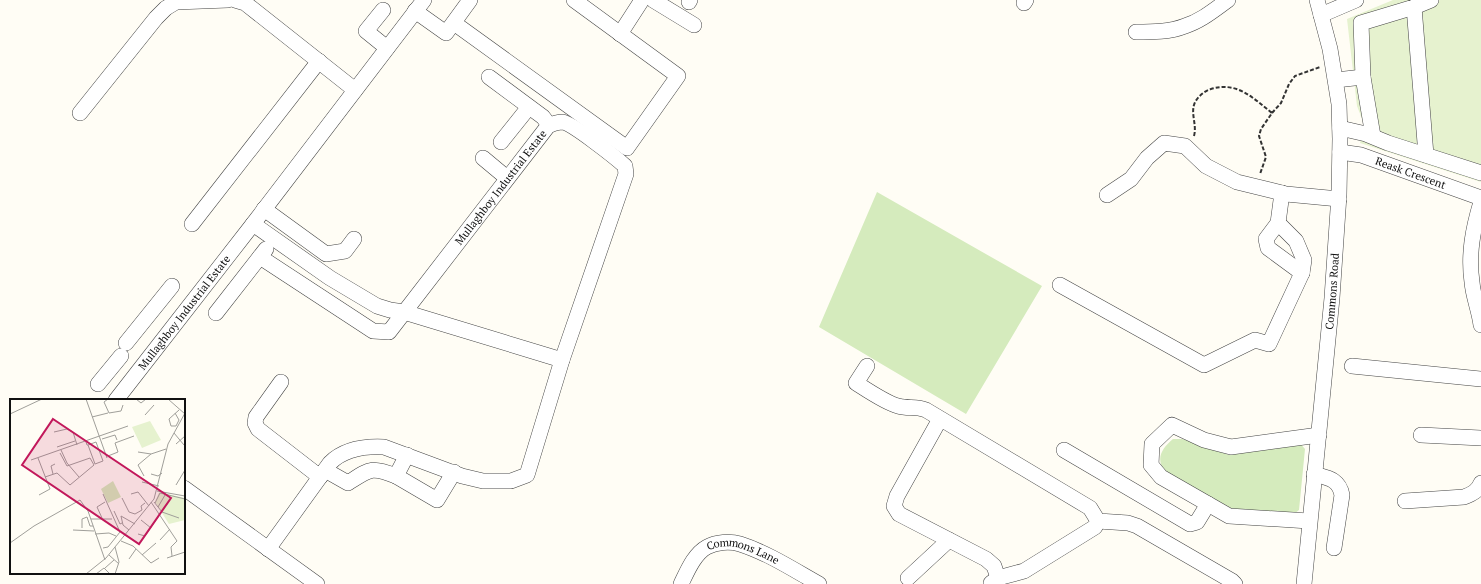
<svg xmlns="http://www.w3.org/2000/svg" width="1481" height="584" viewBox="0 0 1481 584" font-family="'PT Serif',serif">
<rect width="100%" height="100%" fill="#fffdf5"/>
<path fill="#d5ebbd" d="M877 192 1042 286 966 414 819 327Z
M1173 439H1182L1189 441 1229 455 1298 441 1305 449 1299 510 1294 514 1233 511 1165 471C1155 459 1162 448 1173 439Z"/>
<path fill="#e6f2cf" d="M1393 0H1481V182L1360 143 1364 124 1357 106 1347 19Z"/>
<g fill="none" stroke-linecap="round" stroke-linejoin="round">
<defs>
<g id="minor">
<path d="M235 0 245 3 355 90"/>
<path d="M653 0 694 25"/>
<path d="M689 2 690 0"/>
<path d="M1024 3 1026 0"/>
<path d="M1414 7 1426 155"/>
<path d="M383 10 366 31 387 48"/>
<path d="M415 11 446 33 470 0"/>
<path d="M1321 15 1356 0"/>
<path d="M454 23 627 148 678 76 574 0"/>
<path d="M1136 32C1152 32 1170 32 1185 26 1201 21 1214 10 1228 0"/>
<path d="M620 34 642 0"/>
<path d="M489 77 543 117 549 125"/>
<path d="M1336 80 1363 77"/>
<path d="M80 113 156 18 166 8 176 2 228 0"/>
<path d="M1340 128 1366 134 1388 143 1481 173"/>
<path d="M1373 136 1363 77 1361 23 1414 7 1431 0"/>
<path d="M501 142 529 107"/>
<path id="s1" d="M1340 152 1361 155 1481 198"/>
<path d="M483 158 507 178"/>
<path d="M1107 195 1131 179 1147 158 1164 143 1185 146 1206 166 1237 182 1286 194 1339 199"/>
<path d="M1481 202C1473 229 1468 254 1472 282 1473 296 1479 310 1481 325"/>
<path d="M264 209 326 254 345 251 354 239"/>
<path d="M1278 223 1296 241 1304 260 1302 273"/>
<path d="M192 224 319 61"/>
<path d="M253 224 330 278 377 306 390 310 404 312 562 360"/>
<path id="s2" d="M260 257 373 331 389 332 548 126C552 124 557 122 563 122 573 124 615 157 625 166L626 174 562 360 527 475 511 481H483L462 476 384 447C364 446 344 449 330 463L268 549"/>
<path d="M1060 285 1204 365 1255 340 1269 344 1302 273 1268 248 1266 239 1278 223 1282 193"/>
<path d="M216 313 266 249"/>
<path d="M126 343 172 286"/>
<path d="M867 366 856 383C867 390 886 403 898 406 908 409 915 406 926 410L1090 508 1098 521 1128 523 1137 526 1232 581 1235 584"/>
<path d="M1352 366 1481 379"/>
<path d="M281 382 256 417 255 423 258 429 320 477"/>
<path d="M98 384 121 356"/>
<path id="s3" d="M116 400 253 224 424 0"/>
<path d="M940 419 897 496 894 506 899 514 986 559 994 566 998 578"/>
<path d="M1421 435 1481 438"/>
<path d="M1064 450 1190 524 1197 522 1208 504"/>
<path d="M325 470 348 483C370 469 371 466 396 476L407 455"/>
<path d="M1314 474C1328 478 1339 479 1342 495L1334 548"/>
<path d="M396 476 437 500 454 472"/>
<path d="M184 488 317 584"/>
<path d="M1405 501 1464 497C1472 494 1478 491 1481 483"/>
<path d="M1309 521 1229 516 1161 477 1151 465 1152 444 1172 425 1204 440 1231 447 1319 435"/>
<path d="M908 578 949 540"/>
<path d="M991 583 998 578 1024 571 1095 527 1098 521"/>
<path id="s4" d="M681 584C687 572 694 554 707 547 716 542 730 541 740 544 768 553 794 570 819 584"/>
<path id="s5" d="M1304 584 1332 298 1339 195 1340 139 1339 104 1330 49 1317 0"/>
</g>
</defs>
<use href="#minor" stroke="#444" stroke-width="16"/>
<path stroke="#333" stroke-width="2" stroke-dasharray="4 2" stroke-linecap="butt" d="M1272 113 1281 103 1289 84 1295 76 1320 67
M1194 136C1197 125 1191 115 1194 105 1196 98 1204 91 1211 89 1237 81 1253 98 1272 113L1261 129 1259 136 1266 157 1260 174"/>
<use href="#minor" stroke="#fff" stroke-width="15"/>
</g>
<g text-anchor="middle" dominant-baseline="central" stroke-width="4" stroke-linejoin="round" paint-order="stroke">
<g font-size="11" fill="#111" stroke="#fff">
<text stroke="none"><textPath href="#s1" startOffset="74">Reask Crescent</textPath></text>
<text stroke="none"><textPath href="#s2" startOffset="334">Mullaghboy Industrial Estate</textPath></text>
<text stroke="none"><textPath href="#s5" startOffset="294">Commons Road</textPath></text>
<text stroke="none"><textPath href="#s3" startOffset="111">Mullaghboy Industrial Estate</textPath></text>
<text stroke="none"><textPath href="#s4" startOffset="84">Commons Lane</textPath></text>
</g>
</g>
<g transform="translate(10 399)">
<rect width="175" height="175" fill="#fffdf5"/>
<path d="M103 82 111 98 98 104 91 90Z" fill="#d5ebbd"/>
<path d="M140 22 151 41 132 49 122 28ZM149 93 175 99V121L159 125 145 103Z" fill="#e6f2cf"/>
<path fill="none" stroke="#a09f9a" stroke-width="1" d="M76 0 97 59M98 0 94 3 99 14 111 12 113 6M126 0 131 4 136 0M158 0 175 15M165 14 169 21 166 27H161L159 20 169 11M0 15 32 0M135 16 144 6M82 18 98 14M44 33 57 30 63 33 67 46M164 34 174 46M92 40 105 36 107 41M76 43 77 46H78L86 43 93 62 85 65 78 46M166 45 175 37M47 48 65 42M51 51 57 64 69 78M128 53 141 55M98 57 108 53 105 44 124 37M28 59 40 90 29 96M21 61 118 27M43 75 41 67 45 65M141 75 148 77 152 74M134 77 128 66 141 55 156 50M35 78 47 74 60 86 84 66 80 59 57 67 50 54M132 83 149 87M166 86 175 71M147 92 175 97M93 95 110 133 98 148 93 149M121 95 128 93 139 107M112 99 119 113 125 115 132 111 131 107 135 104M141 103 167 142 161 148 162 157M144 103 152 113 169 119M145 104 150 94 175 100M148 108 155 96M104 112 110 125 112 124M92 119 87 108 95 103M81 120H102M131 121 141 129M72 129V120L77 118 80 127H83M63 131 84 132M119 131 113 126 111 117 125 125M85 135 99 134 106 137M128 135 135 137 150 115M150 141 160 130M111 142 123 147 141 164 149 159M0 144 24 127 70 101 78 112 95 161M99 156 109 165M132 156 146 144M157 159 175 153M119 160 126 150M95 169 104 161M76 175 96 159 144 100 158 45 175 14M86 175 94 169 100 175M105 175 109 163 105 148"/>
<path fill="#c2185b" fill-opacity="0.15" stroke="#c2185b" stroke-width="2" d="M43 20 161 99 129 145 12 66Z"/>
<rect width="175" height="175" fill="none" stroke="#111" stroke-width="2"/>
</g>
</svg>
